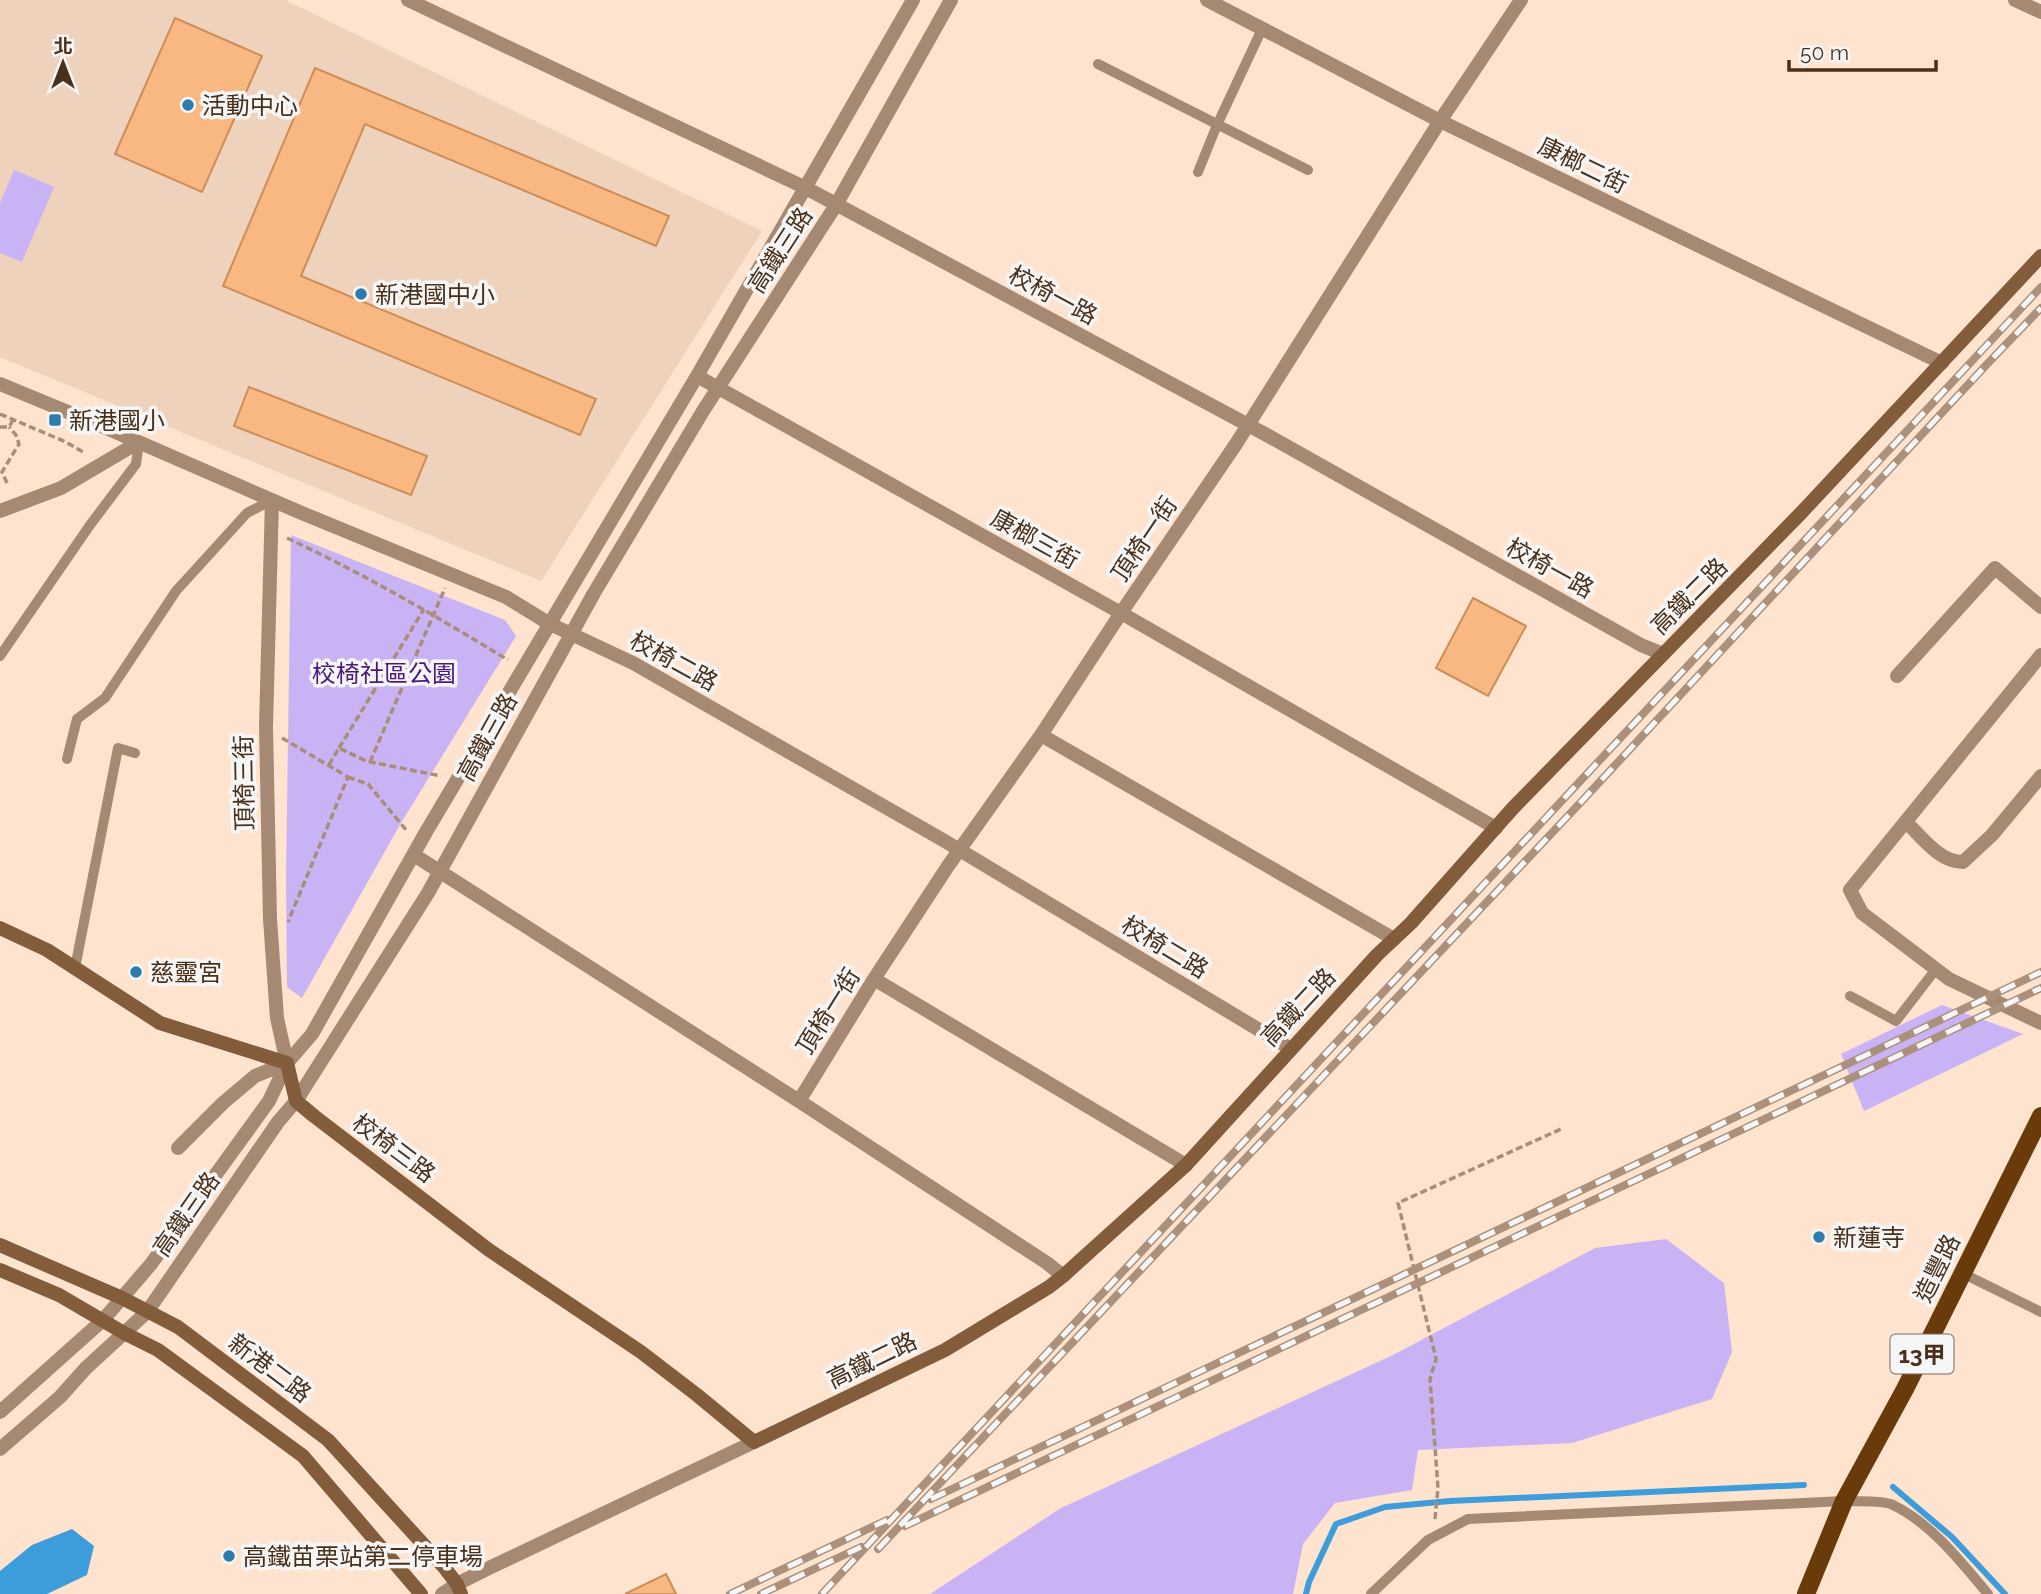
<svg xmlns="http://www.w3.org/2000/svg" width="2041" height="1594" viewBox="0 0 2041 1594" font-family="Raleway,'Noto Sans TC',sans-serif">
<rect width="100%" height="100%" fill="#fee3ce"/>
<path fill="#efd2bb" d="M0 0H285L762 231 541 581 0 357Z"/>
<path fill="#cab3f4" d="M14 170 54 187 22 262 0 253V203Z
M291 535 505 620 516 636 401 823 302 998 287 987 286 879Z
M1942 1005 2023 1034 1864 1111 1841 1054Z
M1666 1239 1724 1283 1732 1352 1712 1399 1572 1443 1418 1450 1412 1490 1335 1503 1303 1544 1293 1594H930L1061 1508 1393 1355 1595 1248Z"/>
<path fill="#3d9dda" d="M72 1529 94 1546 87 1575 47 1594H0V1571L32 1545Z"/>
<g fill="none" stroke-linecap="round" stroke-linejoin="round">
<path stroke="#3d9dda" stroke-width="6" d="M1893 1487 1952 1537 2005 1594
M1306 1594 1309 1582 1336 1524 1385 1507 1450 1501 1804 1485"/>
</g>
<path fill="#f9b882" stroke="#cc8e59" stroke-width="2" d="M175 18 262 56 202 192 115 154Z
M315 68 669 216 656 246 365 124 301 276 596 399 580 435 223 286Z
M249 387 427 456 411 495 234 426Z
M1473 598 1526 626 1488 696 1436 668Z
M666 1574 676 1594H625Z"/>
<g fill="none" stroke-linecap="round" stroke-linejoin="round">
<path stroke="#a88e78" stroke-width="3.5" stroke-dasharray="7 3.5" stroke-linecap="butt" d="M0 414 66 442 83 452
M0 427H9L13 420
M7 483 2 472 19 444 16 435 9 427
M287 538C364 574 436 616 508 660
M282 738 348 777 288 922
M339 748 424 609
M370 762 445 588
M329 765 339 748 366 761 441 776
M348 777 368 784 407 831
M1435 1519 1438 1488 1430 1379 1436 1359 1398 1203 1561 1129"/>
<path stroke="#a58973" stroke-width="10" d="M1098 64 1308 170
M1198 172 1217 125 1262 29
M0 656 90 525 136 464 139 442
M67 759 77 719 105 698 176 591 247 513 272 500
M75 968 118 748 135 753
M1850 996 1896 1021 1936 969
M1962 1273 2041 1312
M1371 1594 1428 1540 1468 1519 1844 1501C1857 1502 1883 1500 1893 1505 1931 1523 1962 1563 1988 1594"/>
<path stroke="#a58973" stroke-width="14" d="M408 0 804 187 1265 434 1641 645 1663 654
M1207 0 1440 121 1942 363
M2015 0 2041 12
M697 376 1121 613 1496 828
M0 384 104 427 297 511 506 597 550 624 633 663 943 840 1291 1049
M0 511 61 488 139 442
M2041 655 1850 890 1862 913 1949 979 2041 1023
M1897 676 1995 568 2041 607
M1041 735 1394 939
M1906 822C1922 837 1939 862 1963 862L1992 835 2041 776
M414 855 799 1101 1047 1263 1063 1276
M874 979 1186 1165
M799 1101 874 979 948 866 1041 735 1121 613 1236 444 1440 121 1521 0
M178 1148 223 1103 255 1076 287 1063 277 1018 270 919 266 727 272 500
M0 1412 103 1320 151 1264 269 1101 287 1063 312 1034 426 832 697 376 913 0
M0 1449 60 1397 86 1368 147 1312 278 1122 296 1101 428 893 594 593 703 411 836 205 951 0
M442 1594 457 1584 491 1567 754 1442"/>
<path stroke="#825c3b" stroke-width="14" d="M0 928 47 950 160 1023 287 1063 296 1101 314 1116 489 1250 641 1352 697 1395 754 1442 945 1350 1049 1287 1063 1276 1186 1165 1377 955 1411 923 1513 808 1801 513 2041 256
M0 1245 122 1298 178 1327 328 1440 444 1567 457 1584 461 1594
M0 1270 59 1295 124 1333 158 1350 303 1456 421 1594"/>
<path stroke="#693b0a" stroke-width="18" d="M1806 1594 1844 1501 1905 1389 2041 1116"/>
<defs>
<path id="rail" d="M931 1499 2041 972
M905 1526 2041 988
M878 1549 1581 802 1989 362 2041 308
M730 1594 887 1520
M761 1594 861 1547
M822 1594 2041 287"/>
</defs>
<use href="#rail" stroke="#ab917b" stroke-width="8"/>
<use href="#rail" stroke="#f6f6f6" stroke-width="5" stroke-dasharray="16" stroke-linecap="butt"/>
</g>
<g fill="#2d7cae" stroke="#f6f6f6" stroke-width="2.5">
<circle cx="188" cy="105" r="7"/>
<circle cx="361" cy="294" r="7"/>
<rect x="48" y="413" width="14" height="14" rx="3.5"/>
<circle cx="136" cy="972" r="7"/>
<circle cx="1819" cy="1237" r="7"/>
<circle cx="229" cy="1556" r="7"/>
</g>
<g text-anchor="middle" dominant-baseline="central" stroke-width="7" stroke-linejoin="round" paint-order="stroke">
<rect fill="#f6f6f6" stroke="#7e6b5c" stroke-width="2" x="1890.5" y="1334.5" width="63" height="39" rx="5"/>
<g font-size="23" font-weight="bold" fill="#4a301a">
<text x="1922" y="1354">13甲</text>
</g>
<g font-size="24" fill="#4a301a" stroke="#f6f6f6" text-anchor="start">
<text x="202" y="105">活動中心</text>
<text x="375" y="294">新港國中小</text>
<text x="69" y="420">新港國小</text>
<text x="150" y="972">慈靈宮</text>
<text x="1833" y="1237">新蓮寺</text>
<text x="243" y="1556">高鐵苗栗站第二停車場</text>
</g>
<g font-size="24" fill="#4a301a" stroke="#f6f6f6">
<text transform="translate(1583 165) rotate(26)">康榔二街</text>
<text transform="translate(780 250) rotate(-57)">高鐵三路</text>
<text transform="translate(1053 295) rotate(28)">校椅一路</text>
<text transform="translate(1035 539) rotate(29)">康榔三街</text>
<text transform="translate(1144 539) rotate(-56)">頂椅一街</text>
<text transform="translate(1550 568) rotate(29)">校椅一路</text>
<text transform="translate(1689 596) rotate(-45)">高鐵二路</text>
<text transform="translate(674 661) rotate(29)">校椅二路</text>
<text transform="translate(487 737) rotate(-61)">高鐵三路</text>
<text transform="translate(244 783) rotate(-91)">頂椅三街</text>
<text transform="translate(1165 947) rotate(31)">校椅二路</text>
<text transform="translate(1298 1007) rotate(-47)">高鐵二路</text>
<text transform="translate(828 1011) rotate(-58)">頂椅一街</text>
<text transform="translate(394 1148) rotate(37)">校椅三路</text>
<text transform="translate(186 1214) rotate(-55)">高鐵三路</text>
<text transform="translate(1937 1268) rotate(-64)">造豐路</text>
<text transform="translate(872 1360) rotate(-26)">高鐵二路</text>
<text transform="translate(270 1368) rotate(37)">新港二路</text>
</g>
<g font-size="24" fill="#4b197e" stroke="#f6f6f6">
<text x="384" y="673">校椅社區公園</text>
</g>
</g>
<g transform="translate(63 63)" stroke="#f6f6f6" stroke-width="5" paint-order="stroke">
<path d="M0-5L12 26L0 18L-12 26Z" fill="#4a301a"/>
<text y="-10" font-size="19" font-weight="bold" text-anchor="middle" fill="#4a301a">北</text>
</g>
<path d="M1789 60v10h147v-10" fill="none" stroke="#4a301a" stroke-width="3.5"/>
<text x="1800" y="60" font-size="21" fill="#4a301a" stroke="#f6f6f6" stroke-width="5" paint-order="stroke">50 m</text>
</svg>
